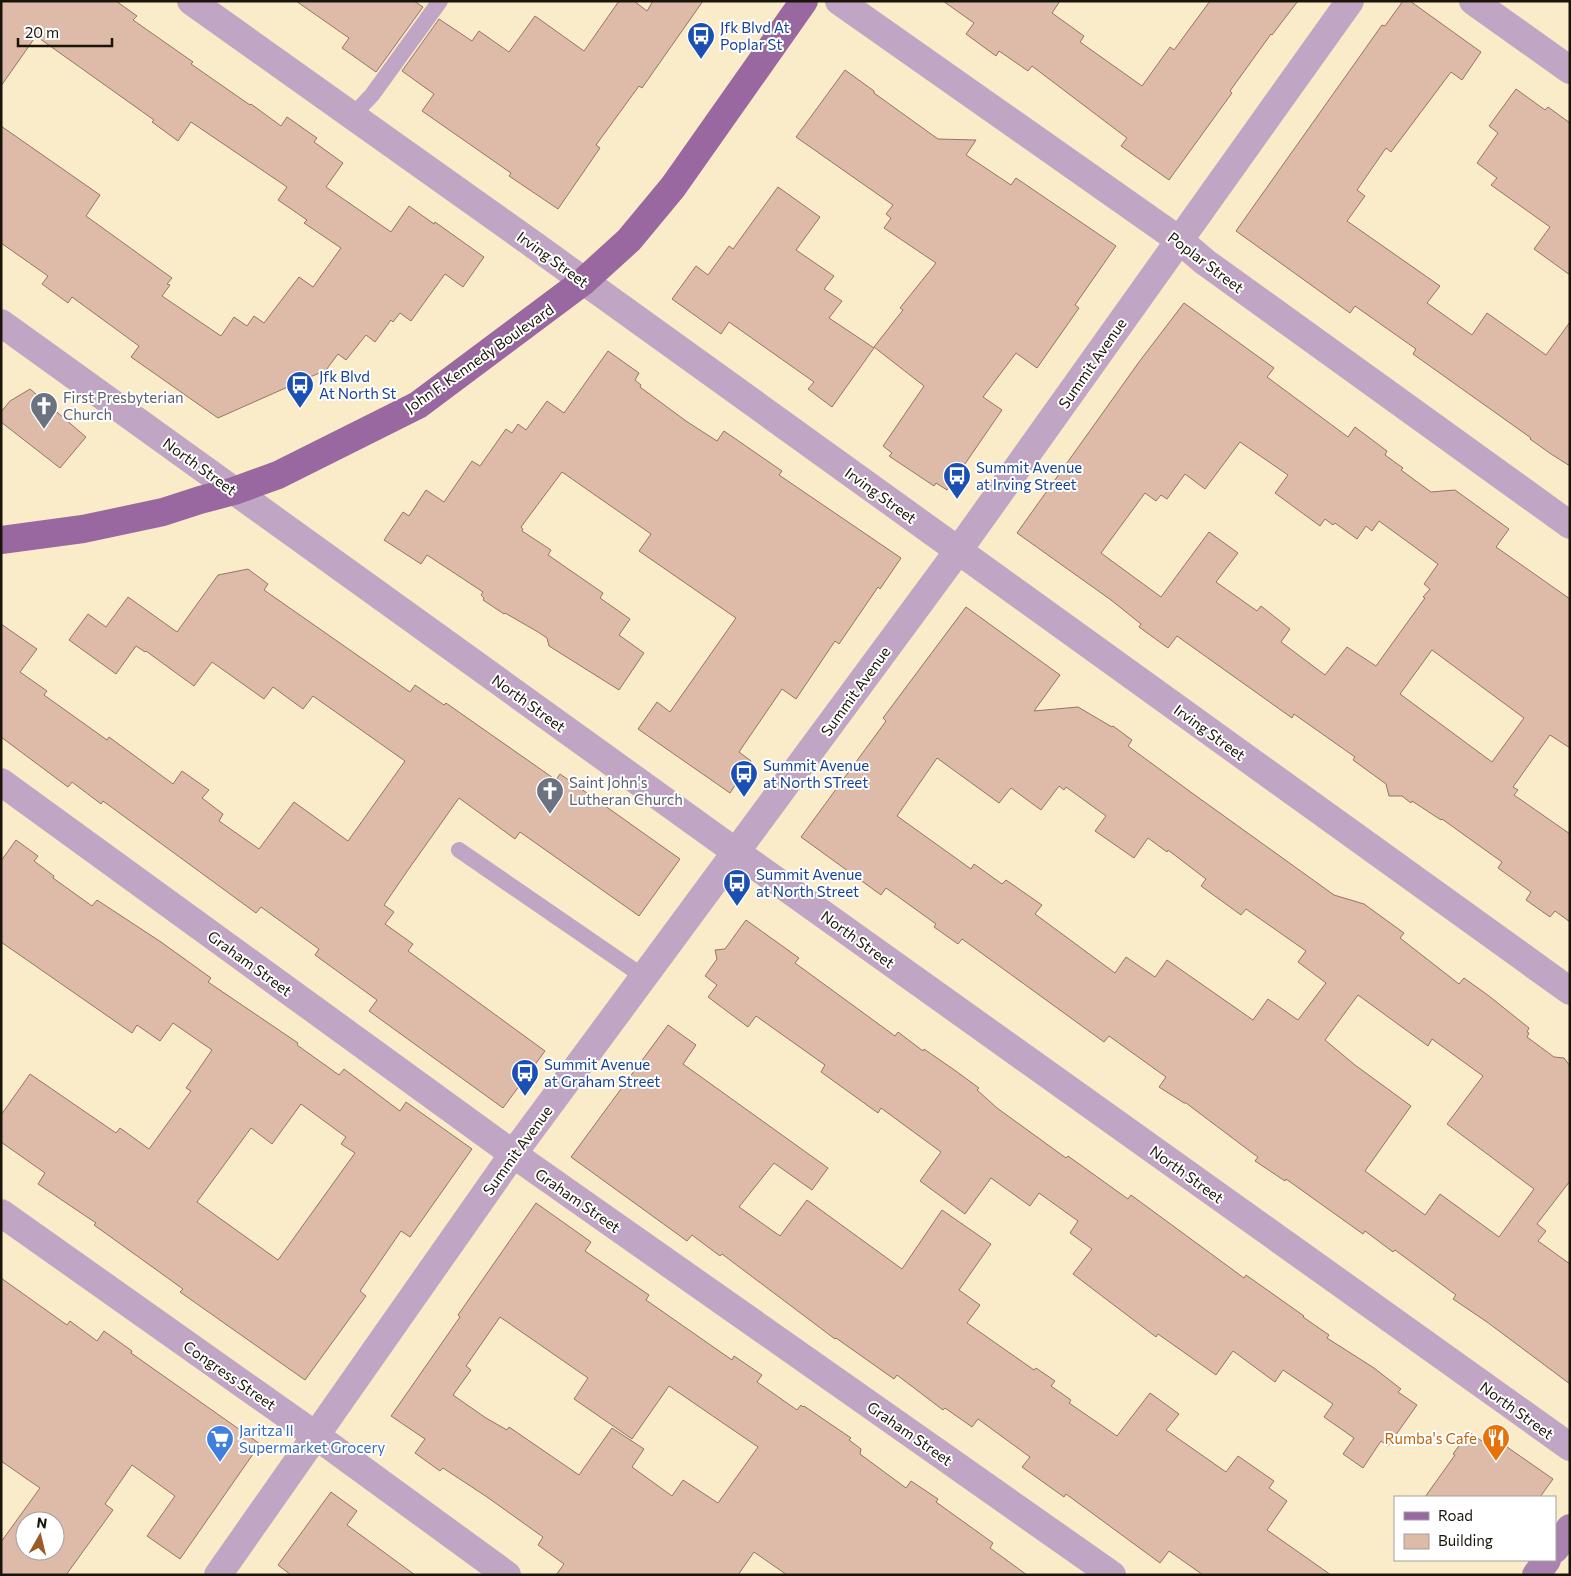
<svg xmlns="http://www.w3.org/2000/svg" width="1571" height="1576" viewBox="0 0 1571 1576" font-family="Commissioner,sans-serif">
<rect width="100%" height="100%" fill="#fbecc9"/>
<path fill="#debaa8" stroke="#967565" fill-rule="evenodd" d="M1 1H116L137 16 133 20 193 62 191 64 250 105 251 104 281 126 287 117 317 138 314 142 343 163 326 187 391 232 409 206 434 224 435 222 484 257 463 287 445 274 411 321 400 313 393 322 391 320 375 342 366 335 346 360 338 354 326 370 218 418 131 357 139 346 72 297 68 303 42 284 48 276 1 243V126L100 195 86 216 172 278 167 284 170 285 162 296 221 336 234 317 247 326 254 316 264 323 299 277 313 287 341 248 304 223 307 220 278 200 287 187 191 122 178 141 152 122 154 120 36 36 1 86Z
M296 1H414L423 7 376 72 342 48 349 38Z
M619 1H634L647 11 653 1H703L642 88 639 86 596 145 600 148 558 209 509 176 511 173 422 111 434 94 402 71 439 19 472 41 479 31 509 52 535 16 584 51Z
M943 1H1060L1052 13 1084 36 1080 42 1142 86 1170 47 1174 50 1210 1H1298L1272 35 1271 34 1230 91 1232 93 1169 180 1121 146 1127 138 1032 66 1028 71 999 51 996 56 966 34 974 23Z
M1403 1H1410L1481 52 1462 80 1451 72 1391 152 1386 148 1357 190 1365 196 1347 221 1440 286 1427 303 1472 335 1487 313 1546 355 1570 322V466L1551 454 1530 439 1531 438 1413 354 1416 349 1355 306 1350 313 1236 231 1382 25 1385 26Z
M845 70 874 91V93L938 139 976 140 966 155 1011 185 1016 178 1116 246 1075 305 1079 308 1037 368 1016 353 983 397 1002 410 947 490 936 483 934 486 889 456 892 453 883 446 924 386 874 347 903 310 900 308 936 263 884 228 891 218 886 214 893 205 796 137Z
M1516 89 1545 110 1548 107 1570 123V275L1534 249 1550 227 1491 185 1497 178 1477 163 1498 133 1489 126Z
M778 187 820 217 796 250 834 276 824 289 842 301 829 318 874 348 832 407 808 389 814 382 729 322 721 334 672 299 696 266 708 275 729 246 733 249Z
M1184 303 1274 368 1267 377 1348 437 1355 427 1387 451 1385 455 1403 468 1401 470 1431 492 1455 490 1509 529 1496 547 1570 599V748L1550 735 1513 787 1518 790 1514 795 1570 834V922L1555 911 1550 917 1526 900 1531 892 1498 868 1502 862 1442 819 1441 820 1412 801 1411 803 1402 796H1389L1386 784 1353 760 1355 757 1294 714 1292 718 1177 636 1168 648 1139 627 1141 624 1111 600 1017 533 1139 362ZM1240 442 1288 475 1275 493 1320 526 1325 519 1333 525 1335 523 1357 539 1366 526 1372 531 1379 521 1438 564 1424 584 1430 589 1423 597 1425 598 1376 666 1347 647 1325 675 1281 642 1290 629 1261 606 1257 611 1216 582 1238 553 1209 532 1161 597 1101 553 1145 493 1156 501 1161 495 1167 499 1185 474 1205 489ZM1432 650 1524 718 1492 762 1400 694Z
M608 351 639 373 635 380 641 385 640 387 686 421 717 441 724 431 782 471 779 475 901 558 880 589 878 587 839 644 835 641 796 699 782 689 739 752 751 761 730 793 638 729 657 702 670 712 736 618 639 551 651 534 562 472 521 527 523 529 522 531 551 550 548 555 603 593 600 598 630 619 619 635 644 653 619 690 549 646 547 638 538 632 505 613 504 614 483 600 484 598 481 595 483 592 427 555 421 564 384 540 403 512 409 516 426 490 444 502 472 461 480 466 506 429 512 433 518 424 526 430 547 401 564 413Z
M30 389 86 437 60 468 1 422V412L10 401Z
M248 569 268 584 264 590 410 692 415 685 444 705 446 703 556 780 560 774 680 859 639 916 520 832 515 839 459 798 408 870 384 905 394 912 385 924 413 944 408 951 545 1051 503 1108 369 1011 377 1000 315 955 319 949 261 907 256 913 103 801 101 804 72 782 68 787 1 737V624L37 649 20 672 47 691 44 695 107 740 109 737 173 784 182 771 209 790 202 798 223 814 219 821 259 849 294 802 348 841 405 761 313 696 303 709 273 687 264 699 212 662 194 686 146 651 145 652 136 646 116 674 69 640 88 614 106 627 128 597 177 632 218 575Z
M966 607 1060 675 1034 711 1078 707 1112 727 1113 726 1132 740 1128 746 1192 793 1334 895 1364 904 1404 933 1400 938 1459 984 1464 978 1489 996 1529 1028 1527 1032 1529 1033 1527 1037 1554 1057 1564 1058 1570 1066V1181L1537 1224 1546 1231 1538 1241 1570 1264V1384L1487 1322 1453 1299 1456 1295 1395 1250 1393 1252 1365 1231 1363 1234 1286 1179 1285 1181 1255 1161 1258 1157 1251 1152 1186 1103H1184L1159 1087 1166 1077 1109 1036 1104 1042 962 939 958 944 934 927 936 924 886 888 881 895 801 837 886 721 883 718ZM937 758 999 803 1011 788 1041 810 1059 786 1064 790 1066 787 1106 816 1095 831 1134 858 1148 838 1167 852 1168 850 1206 879 1201 886 1241 915 1246 909 1306 951 1298 962 1326 983 1298 1020 1268 999 1253 1020 1167 960 1155 977 1126 957 1115 973 1035 914 1042 905 1006 880 1002 884 974 864 971 869 897 816ZM1358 995 1428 1046 1432 1039 1483 1076 1447 1124 1534 1189 1499 1237 1440 1194 1425 1215 1365 1171 1411 1106 1355 1065 1325 1040Z
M16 840 38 856 34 861 54 876 53 878 92 906 97 900 161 942 211 978 208 982 298 1043 297 1045 339 1075 344 1069 400 1111 406 1102 472 1149 410 1237 401 1231 360 1291 366 1296 305 1380 180 1292 183 1289 94 1225 96 1223 38 1184 45 1173 1 1142V1115L30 1074 116 1133 120 1128 149 1149 191 1091 186 1088 212 1050 173 1023 160 1041 137 1025 132 1033 1 942V861ZM301 1104 346 1137 341 1144 355 1153 278 1260 197 1202 251 1128 272 1144Z
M746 920 799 958 795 963 895 1036 898 1032 923 1051 924 1049 953 1069 979 1088 977 1090 997 1108 1066 1158 1068 1156 1128 1199 1131 1195 1244 1278 1246 1275 1304 1316 1303 1317 1329 1335 1327 1338 1374 1368 1401 1389 1398 1392 1417 1405 1388 1446 1381 1441 1363 1468 1343 1454 1354 1438 1324 1417 1333 1404 1283 1370 1275 1382 1233 1351 1216 1375 1158 1334 1156 1337 1073 1274 1092 1249 1070 1233 1078 1221 1039 1193 1030 1206 991 1178 965 1214 920 1181 941 1152 881 1108 878 1113 821 1072 825 1065 756 1016 748 1027 708 997 717 985 705 976 717 959 715 950 725 949Z
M668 1025 696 1045 683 1064 828 1168 812 1190 774 1163 739 1207 780 1236 807 1200 902 1269 942 1210 991 1244 959 1290 980 1305 967 1323 1034 1370 1036 1368 1055 1381 1051 1386 1071 1400 1069 1403 1117 1436 1150 1393 1179 1414 1166 1430 1226 1472 1238 1456 1274 1481 1269 1488 1287 1501 1267 1530 1331 1575H1203L1169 1551 1160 1563 1066 1494 1064 1497 1022 1467 1030 1457 978 1419 972 1427 945 1408 943 1410 897 1375 894 1379 836 1338 835 1339 722 1254 720 1256 692 1235 687 1241 571 1157Z
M536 1203 591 1242 585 1251 649 1295 646 1300 732 1360 734 1356 762 1375 757 1382 797 1410 801 1405 803 1407 804 1406 851 1438 849 1440 861 1449 860 1454 906 1488 911 1481 938 1499 936 1502 993 1543 990 1548 1027 1575H787L754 1552 738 1575H556L564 1564 538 1545 543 1537 487 1497 443 1468 440 1471 415 1453 425 1439 391 1416 460 1317 458 1315ZM500 1317 588 1378 574 1399 632 1439 669 1386 758 1447 718 1503 683 1480 672 1496 632 1467 644 1449 612 1428 579 1475 509 1427 507 1430 486 1418 453 1395 471 1370 466 1366Z
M1 1278 67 1325 70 1321 97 1341 104 1331 132 1351 131 1353 260 1444 180 1559 147 1536 175 1496 132 1465 105 1504 113 1510 66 1575H1V1542L40 1488 1 1461ZM25 1521H55V1551H25Z
M1469 1432 1492 1448 1497 1440 1553 1479 1540 1497H1425L1455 1455 1453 1454Z
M331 1492 357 1511 347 1525 415 1575H291L278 1565Z"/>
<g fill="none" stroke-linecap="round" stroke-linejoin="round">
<path stroke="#c1a5c4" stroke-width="16" d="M352 116 372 95 440 1
M459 850 644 977"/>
<path stroke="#c1a5c4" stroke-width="28" d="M191 1 534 245 1570 991
M839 1 1179 240 1205 262 1570 525
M1473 1 1570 70
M1 323 736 852 1570 1447
M1 782 513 1154 1112 1575"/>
<path stroke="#c1a5c4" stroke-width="28" d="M1 1213 315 1435 507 1575
M218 1575 513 1154 958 551 1350 1"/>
<path stroke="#aa82af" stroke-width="28" d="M1555 1549 1570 1528
M1536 1575 1547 1560"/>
<path stroke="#9a68a0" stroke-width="28" d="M1 540 83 529 163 512 200 500 234 491 278 475 418 405 584 281 629 240 673 187 804 1"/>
</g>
<defs>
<symbol id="bus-pin" viewBox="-11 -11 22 30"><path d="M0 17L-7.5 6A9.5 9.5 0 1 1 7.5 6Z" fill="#1a4fb4" stroke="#fff"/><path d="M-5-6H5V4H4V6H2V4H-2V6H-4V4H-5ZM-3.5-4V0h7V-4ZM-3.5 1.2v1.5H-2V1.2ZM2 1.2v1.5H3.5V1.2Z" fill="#fff"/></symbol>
<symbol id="church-pin" viewBox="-11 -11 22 30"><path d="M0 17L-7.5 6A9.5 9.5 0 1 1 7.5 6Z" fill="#6b7280" stroke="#fff"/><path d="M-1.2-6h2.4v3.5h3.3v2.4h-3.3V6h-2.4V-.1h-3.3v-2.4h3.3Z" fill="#fff"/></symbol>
<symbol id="restaurant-pin" viewBox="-11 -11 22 30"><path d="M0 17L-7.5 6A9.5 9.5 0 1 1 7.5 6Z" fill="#e8710a" stroke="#fff"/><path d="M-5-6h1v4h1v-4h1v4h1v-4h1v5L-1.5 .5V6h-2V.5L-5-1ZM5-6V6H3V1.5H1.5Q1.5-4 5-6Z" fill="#fff"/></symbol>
<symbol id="supermarket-pin" viewBox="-11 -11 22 30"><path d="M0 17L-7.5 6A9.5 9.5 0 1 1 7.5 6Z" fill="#3f7fe0" stroke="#fff"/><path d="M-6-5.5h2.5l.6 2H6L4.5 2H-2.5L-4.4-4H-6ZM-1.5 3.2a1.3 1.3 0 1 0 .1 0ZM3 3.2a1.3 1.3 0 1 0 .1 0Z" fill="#fff"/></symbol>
</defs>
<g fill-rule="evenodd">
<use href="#bus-pin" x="685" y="20" width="32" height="43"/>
<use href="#bus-pin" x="284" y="369" width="32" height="43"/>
<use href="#church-pin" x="28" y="390" width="32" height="43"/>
<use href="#bus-pin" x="941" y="460" width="32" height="43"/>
<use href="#bus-pin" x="728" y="758" width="32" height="43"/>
<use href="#church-pin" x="534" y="775" width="32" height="43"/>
<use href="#bus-pin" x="721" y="867" width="32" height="43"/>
<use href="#bus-pin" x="509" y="1057" width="32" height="43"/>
<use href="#restaurant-pin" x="1480" y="1422" width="32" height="43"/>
<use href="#supermarket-pin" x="204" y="1423" width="32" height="43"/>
</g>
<g text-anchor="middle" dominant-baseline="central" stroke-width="4" stroke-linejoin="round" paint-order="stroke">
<g font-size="15" fill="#164399" stroke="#fff" text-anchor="start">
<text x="720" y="27">Jfk Blvd At<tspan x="720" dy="17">Poplar St</tspan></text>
<text x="319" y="376">Jfk Blvd<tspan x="319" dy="17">At North St</tspan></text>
<text x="976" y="467">Summit Avenue<tspan x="976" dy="17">at Irving Street</tspan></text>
<text x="763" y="765">Summit Avenue<tspan x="763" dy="17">at North STreet</tspan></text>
<text x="756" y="874">Summit Avenue<tspan x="756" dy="17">at North Street</tspan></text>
<text x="544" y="1064">Summit Avenue<tspan x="544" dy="17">at Graham Street</tspan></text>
</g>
<g font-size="15" fill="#1a1509" stroke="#fff">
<text transform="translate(553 259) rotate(36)">Irving Street</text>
<text transform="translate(1206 262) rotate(37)">Poplar Street</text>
<text transform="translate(479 358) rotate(-35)">John F. Kennedy Boulevard</text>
<text transform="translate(1092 363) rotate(-55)">Summit Avenue</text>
<text transform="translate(200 466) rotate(36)">North Street</text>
<text transform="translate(881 495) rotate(36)">Irving Street</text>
<text transform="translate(855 691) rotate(-54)">Summit Avenue</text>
<text transform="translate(529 703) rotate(36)">North Street</text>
<text transform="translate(1210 732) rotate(36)">Irving Street</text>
<text transform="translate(858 939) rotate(36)">North Street</text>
<text transform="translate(250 963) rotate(36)">Graham Street</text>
<text transform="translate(517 1150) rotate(-54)">Summit Avenue</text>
<text transform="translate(1187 1174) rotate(36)">North Street</text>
<text transform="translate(578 1200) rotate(35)">Graham Street</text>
<text transform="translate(230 1375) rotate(35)">Congress Street</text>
<text transform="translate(1517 1410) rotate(36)">North Street</text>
<text transform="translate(910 1433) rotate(35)">Graham Street</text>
</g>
<g font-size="15" fill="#5b616d" stroke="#fff" text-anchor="start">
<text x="63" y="397">First Presbyterian<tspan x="63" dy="17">Church</tspan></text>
<text x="569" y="782">Saint John's<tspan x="569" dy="17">Lutheran Church</tspan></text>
</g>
<g font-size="15" fill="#366cbe" stroke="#fff" text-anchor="start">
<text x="239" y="1430">Jaritza II<tspan x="239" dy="17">Supermarket Grocery</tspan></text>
</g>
<g font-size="15" fill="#c56008" stroke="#fff" text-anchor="end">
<text x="1477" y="1438">Rumba's Cafe</text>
</g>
</g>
<rect width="1571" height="1576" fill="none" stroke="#1a1509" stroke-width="5"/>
<rect x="1394" y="1496" width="162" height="65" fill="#ffffff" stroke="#a3a19d"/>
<rect x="1404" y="1512" width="25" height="8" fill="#9a68a0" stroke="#a3a19d"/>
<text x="1438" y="1521" font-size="15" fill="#1a1509">Road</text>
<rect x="1404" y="1534" width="25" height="15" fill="#debaa8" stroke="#a3a19d"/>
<text x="1438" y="1546" font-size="15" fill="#1a1509">Building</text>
<g transform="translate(40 1536) rotate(8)"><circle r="24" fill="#ffffff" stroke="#a3a19d"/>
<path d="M0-4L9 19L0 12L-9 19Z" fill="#9c5a27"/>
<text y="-8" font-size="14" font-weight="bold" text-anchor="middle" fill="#1a1509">N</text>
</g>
<path d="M18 38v8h94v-8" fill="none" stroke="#1a1509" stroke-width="2.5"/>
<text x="25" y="38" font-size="15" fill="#1a1509" stroke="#ffffff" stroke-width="4" paint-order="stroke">20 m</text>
</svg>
